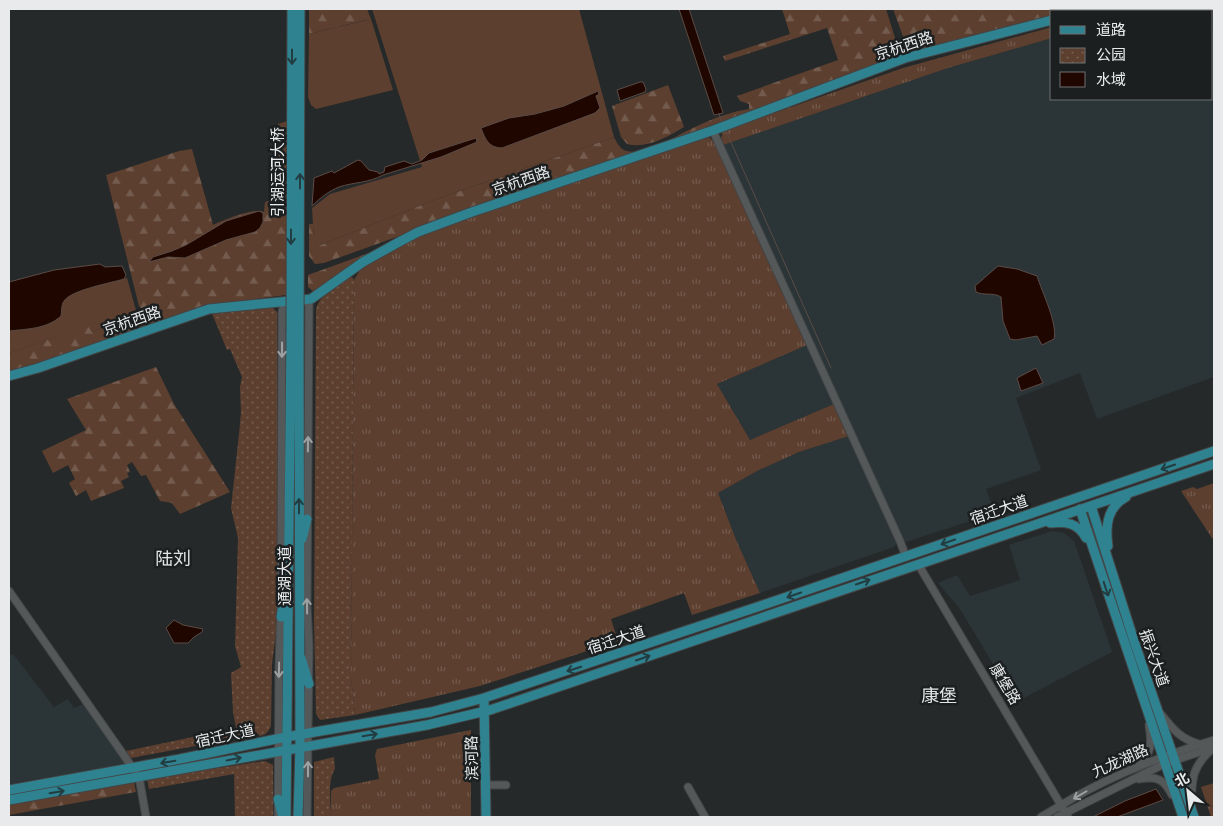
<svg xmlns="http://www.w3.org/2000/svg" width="1223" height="826" viewBox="0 0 1223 826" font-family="Karla,'Noto Sans SC',sans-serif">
<defs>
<pattern id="grass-tufts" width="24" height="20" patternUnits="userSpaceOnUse" patternTransform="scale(1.25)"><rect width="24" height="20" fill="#5c3f2f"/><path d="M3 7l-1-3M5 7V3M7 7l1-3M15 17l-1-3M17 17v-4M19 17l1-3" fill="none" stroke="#735b4d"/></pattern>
<pattern id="forest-firs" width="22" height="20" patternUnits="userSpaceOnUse" patternTransform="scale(1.25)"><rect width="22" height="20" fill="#5c3f2f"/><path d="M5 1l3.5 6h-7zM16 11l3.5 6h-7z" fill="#735b4d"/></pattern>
<pattern id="park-dots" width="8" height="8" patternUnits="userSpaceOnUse" patternTransform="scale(1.25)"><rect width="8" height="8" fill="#5c3f2f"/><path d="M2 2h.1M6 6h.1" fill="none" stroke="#735b4d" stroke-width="1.8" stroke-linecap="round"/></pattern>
</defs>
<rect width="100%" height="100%" fill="#262929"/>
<path fill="#2b3538" d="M1212 27 1214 32V377L1097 419 1080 373 1016 398 1041 470 986 489 995 513 906 542 902 539 723 145 948 68 1052 38V99H1212Z
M807 345 834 404 750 440 717 384Z
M849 436 896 541V544L894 547 760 593 737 542 718 493 759 470 799 452Z
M1052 531 1064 533 1074 541 1112 652 1016 702 960 609 938 583 957 575 970 596 1020 580 1009 545Z
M13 654 54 707 68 699 74 708 86 703 128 763 9 784V656Z"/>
<path fill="url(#grass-tufts)" d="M1052 27V38L948 68 723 145 721 139 723 131 903 68Z
M704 137H709L714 142 807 345 717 384 750 440 834 404 849 436 799 452 759 470 718 493 737 542 760 593 692 615 684 593 611 619 618 641 480 686 355 715 351 677 354 280 362 267 421 235Z
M1214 483V541L1181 491 1193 487 1197 489Z
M471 730V817H331V791L334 788 379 779 375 755 377 749Z
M1214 783V817H1211L1201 787Z"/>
<path fill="url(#forest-firs)" d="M309 9H367L372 22 366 20 309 34Z
M782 9H886L901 57 661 145C689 129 718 114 749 109V104L740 101 737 96 838 60 827 28 725 61 723 56 790 34Z
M893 9H1084L1075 11H1052V17L909 53Z
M668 85 684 127C667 137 647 149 627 144L621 137 612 106Z
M287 121 286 295 204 306 9 373V353L89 325 92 332 137 314 142 309 139 306 106 175 179 151 192 149 213 225C224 220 254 207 264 212L265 202 274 199V196L278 195V124Z
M614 137C622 154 627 152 644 151L444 220 324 263 315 264 309 256V224H313V232L318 246 434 200Z
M377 250 314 292 308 287V275Z
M156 367 174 404 230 492 180 514 172 503 160 501 146 475 141 476 132 462 127 465 130 472 127 473 129 477 121 481 124 488 91 501 86 490 76 496 69 483 75 479 68 465 53 473 42 451 86 430 67 399Z
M134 782 136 792 9 815V805Z"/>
<path fill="url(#park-dots)" d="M352 277 354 280 351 677 355 715 320 720 316 714 314 622 316 310C318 296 339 282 352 277Z
M270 305 277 312V625L272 664 271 726C269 731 266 735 260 736L258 734 131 758 126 751 236 728 233 712 231 673 241 667 235 646 238 538 231 508 239 434 241 413 240 387 242 377 230 349 227 350 211 311Z
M334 757 335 769C327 780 331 804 331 817H314V762Z
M265 761 273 765V817H235L234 774 149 789 147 779Z"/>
<path fill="#5c3f2f" d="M372 9H579L614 137 434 200 318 246 314 243 312 208 330 194 422 167Z
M367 20 372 22 393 90 316 109 311 105 308 97 309 34Z
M127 278 137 314 92 332 88 326 9 353V331C29 329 43 329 61 316 62 310 61 302 67 298 77 289 113 282 127 278Z"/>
<path fill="#1f0700" stroke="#5b4b46" d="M679 9H689L723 113 714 115Z
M640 82H643L646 89 645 92 620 101 617 90Z
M598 91 599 94 596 96 600 108 595 113 502 148C489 148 485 139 481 128L509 118 535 114 564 106Z
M476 138 477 142 441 157 383 175C369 183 354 182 339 187 329 191 320 198 312 206L314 178 332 171 334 173 358 160 361 161 369 170 378 172 379 174 384 172 385 167 404 161 412 164 422 160 429 153Z
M259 211 263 213V222L260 228 255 232 226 240 185 258 168 257 149 262 153 257 172 251 186 245 226 221Z
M100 264 105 267 122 266 126 275 124 279C111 283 71 290 64 301 61 305 62 311 61 316 47 329 27 329 9 331V282L54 270Z
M998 266 1017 269 1037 276C1042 292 1058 324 1054 339L1042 345 1037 336 1016 340 1010 339 1003 321 1001 297C993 292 984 296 976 292L975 286Z
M1036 368 1043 383 1021 391 1017 378Z
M174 620 183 625 203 629 202 632 194 637 188 643H174L166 628Z
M1156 789 1163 800 1117 817H1093L1125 801Z"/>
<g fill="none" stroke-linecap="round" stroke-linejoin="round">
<path stroke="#5b4b46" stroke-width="1" d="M719 114 722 122
M726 131 831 368"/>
<defs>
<path id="minor" d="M713 131 900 541 906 557
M306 300 309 305 307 606 309 647 307 817
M918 564 1068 817
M9 591 139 777 146 817
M1160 713C1172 728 1180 739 1199 744
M1139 765C1152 753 1152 742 1149 725
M1139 779C1157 776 1164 779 1172 795
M486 785H506
M688 787 705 817
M1191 804C1192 778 1192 767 1212 749
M278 817 279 669 281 603 282 313 284 302
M1041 817C1057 808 1072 798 1088 790 1128 769 1171 753 1214 740
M1057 817 1164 764 1214 747"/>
<path id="major" d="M1083 11 1093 9
M9 376 38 368 209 309 311 299 363 262 399 242 418 232 472 212 714 130 905 58 1052 20
M1091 506 1135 644 1194 817
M1080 509 1183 817
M1050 523C1066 521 1078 523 1086 538
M302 539 307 519
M1108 546C1105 526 1107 507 1126 497
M281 617 284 601
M301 658 309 684
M484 698 486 817
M9 790 180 759 286 737 431 712 484 698 769 603 1214 451
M278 799 283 817
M9 800 427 725 490 710 1214 464
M286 817 291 335
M298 817 300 747 299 335"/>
</defs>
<use href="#minor" stroke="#434546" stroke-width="9"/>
<use href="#major" stroke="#434546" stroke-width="11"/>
<use href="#minor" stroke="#555859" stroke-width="7"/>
<use href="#major" stroke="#2f8391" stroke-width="9"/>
<defs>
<path id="major-bridge" d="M291 335 292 9
M299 335 300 9"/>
</defs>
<use href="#major-bridge" stroke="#434546" stroke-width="11" stroke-linecap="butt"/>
<use href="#major-bridge" stroke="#2f8391" stroke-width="9"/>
</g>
<defs><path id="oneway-shaft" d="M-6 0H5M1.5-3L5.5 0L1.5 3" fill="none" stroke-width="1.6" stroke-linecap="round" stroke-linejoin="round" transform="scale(1.25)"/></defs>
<g stroke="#223d42">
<use href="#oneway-shaft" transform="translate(292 57) rotate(90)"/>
<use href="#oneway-shaft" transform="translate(300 181) rotate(-90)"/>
<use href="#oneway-shaft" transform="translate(291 237) rotate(90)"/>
<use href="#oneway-shaft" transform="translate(1168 467) rotate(161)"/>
<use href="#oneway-shaft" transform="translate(299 506) rotate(-90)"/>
<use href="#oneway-shaft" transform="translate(948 542) rotate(161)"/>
<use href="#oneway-shaft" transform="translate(863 582) rotate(-19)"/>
<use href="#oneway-shaft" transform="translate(1106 589) rotate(72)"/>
<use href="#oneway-shaft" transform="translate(794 595) rotate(161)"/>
<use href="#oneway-shaft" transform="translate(643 658) rotate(-19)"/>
<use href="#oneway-shaft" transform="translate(574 669) rotate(162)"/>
<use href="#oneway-shaft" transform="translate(370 735) rotate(-10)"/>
<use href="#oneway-shaft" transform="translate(234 759) rotate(-11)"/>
<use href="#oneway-shaft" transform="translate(168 762) rotate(170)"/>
<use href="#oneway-shaft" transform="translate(57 792) rotate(-10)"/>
</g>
<g stroke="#9ea1a2">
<use href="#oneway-shaft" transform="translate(282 350) rotate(90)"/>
<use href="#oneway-shaft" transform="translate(308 444) rotate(-89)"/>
<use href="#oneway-shaft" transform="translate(307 606) rotate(-91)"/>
<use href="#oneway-shaft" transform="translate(279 670) rotate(91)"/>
<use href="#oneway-shaft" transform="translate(308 769) rotate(-90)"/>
<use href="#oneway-shaft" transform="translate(1080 795) rotate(150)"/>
</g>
<g text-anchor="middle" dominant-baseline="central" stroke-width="5" stroke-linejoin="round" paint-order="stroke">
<g font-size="15" fill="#e8eaeb" stroke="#1c1f20">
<text transform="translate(904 46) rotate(-18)">京杭西路</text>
<text transform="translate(278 172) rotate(-90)">引湖运河大桥</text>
<text transform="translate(521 181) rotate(-19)">京杭西路</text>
<text transform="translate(132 321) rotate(-19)">京杭西路</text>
<text transform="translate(999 510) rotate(-19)">宿迁大道</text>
<text transform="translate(285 576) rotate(-90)">通湖大道</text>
<text transform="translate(616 640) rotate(-18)">宿迁大道</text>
<text transform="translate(1154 658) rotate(71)">振兴大道</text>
<text transform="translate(1005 684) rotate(59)">康堡路</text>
<text transform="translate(225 736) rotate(-12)">宿迁大道</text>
<text transform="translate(472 758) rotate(-91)">滨河路</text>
<text transform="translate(1120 761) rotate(-24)">九龙湖路</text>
</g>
<g font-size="18" fill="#e1e5e6" stroke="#1c1f20">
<text x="173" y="559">陆刘</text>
<text x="939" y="696">康堡</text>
</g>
</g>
<rect width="1223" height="826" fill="none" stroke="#e8eaeb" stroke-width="20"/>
<rect x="1050" y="10" width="162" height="90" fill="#1c1f20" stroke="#6e7071"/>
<rect x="1060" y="26" width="25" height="8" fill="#2f8391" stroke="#6e7071"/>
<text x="1096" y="35" font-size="15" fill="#e8eaeb">道路</text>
<rect x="1060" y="48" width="25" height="15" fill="url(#park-dots)" stroke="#6e7071"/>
<text x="1096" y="60" font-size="15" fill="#e8eaeb">公园</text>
<rect x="1060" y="72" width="25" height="15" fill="#1f0700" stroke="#6e7071"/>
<text x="1096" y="85" font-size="15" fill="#e8eaeb">水域</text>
<g transform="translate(1188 791) rotate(332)" stroke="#1c1f20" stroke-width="4" paint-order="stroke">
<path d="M0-4L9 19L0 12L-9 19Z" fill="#e8eaeb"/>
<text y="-8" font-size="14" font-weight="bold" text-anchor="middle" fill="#e8eaeb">北</text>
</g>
</svg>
